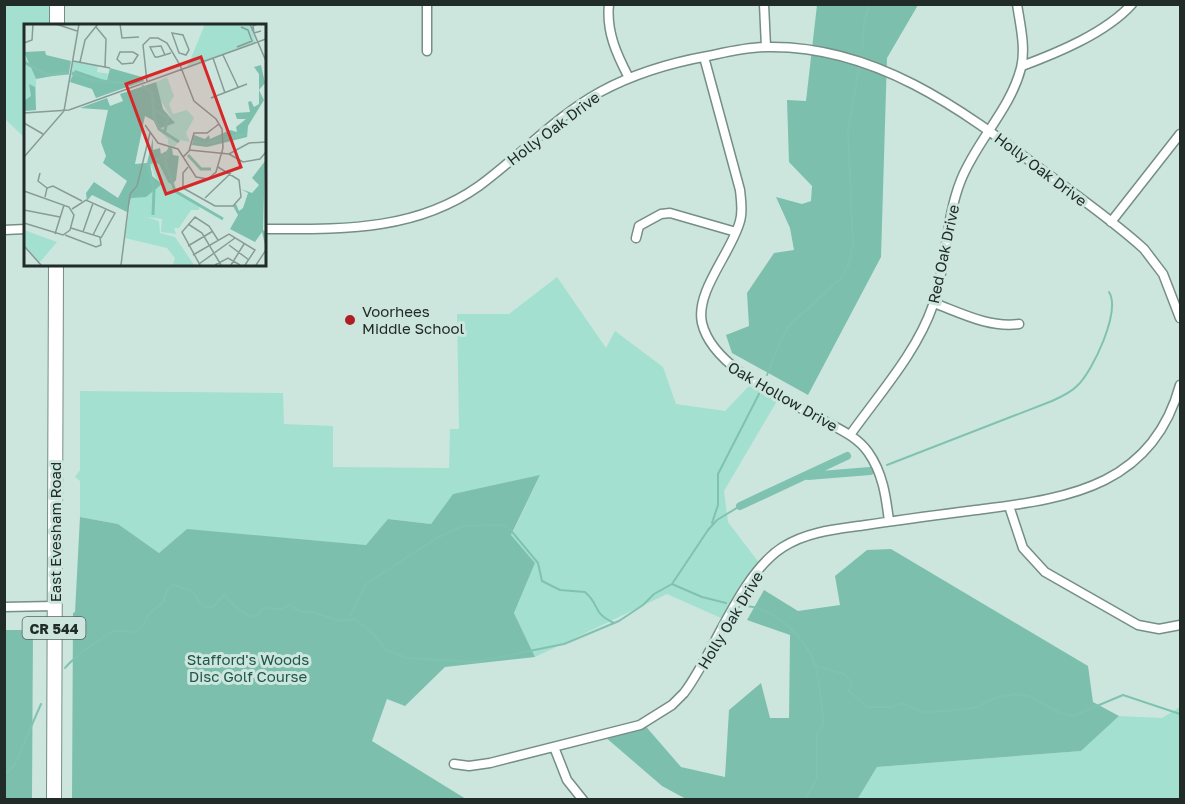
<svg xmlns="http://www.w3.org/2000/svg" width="1185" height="804" viewBox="0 0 1185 804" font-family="'Golos Text',sans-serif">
<rect width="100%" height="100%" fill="#cce6de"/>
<path fill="#a3e0cf" d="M4 5H57V25L26 26 25 138 5 119Z
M557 277 606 348 615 331 663 367 676 404 725 411 749 386 777 401 724 491 728 522 763 568 721 618 667 594 535 657 514 613 535 563 511 536 540 476 453 494 431 524 389 519 366 545 187 530 159 553 118 524 80 517V481L75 477 80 470V391L283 393 284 424 333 426V467L449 468 450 429H459L457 314H509Z
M1180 707V799L857 800 877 767 1081 751 1119 716 1162 718Z"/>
<path fill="#7dbfad" d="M817 5H918L887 58 881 257 808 395 732 353 726 335 749 326 747 293 774 253 794 250 790 228 776 197 802 204 811 201 812 186 789 162 787 100 806 101Z
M540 475 511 535 535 563 514 613 535 657 445 667 405 706 387 699 372 741 466 799H72L73 613 75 612 80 517 118 524 159 553 187 529 366 545 388 519 431 524 453 494Z
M891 549 1088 666 1093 702 1119 716 1081 751 877 767 857 800 686 799 662 786 604 736 642 722 681 767 725 777 729 710 761 683 770 718H789L790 635 747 620 764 590 798 611 840 605 835 576 867 550Z
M5 630H33L32 799H5Z"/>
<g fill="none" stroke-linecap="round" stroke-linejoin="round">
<path stroke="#80c2b0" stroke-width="2" d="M862 49 864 22 870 4
M767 375 781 339 790 325 841 278 849 264 853 244 848 130 859 68
M887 465 1052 401C1061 397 1070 393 1077 386 1093 371 1121 311 1109 292
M712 523 718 505V474L760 392
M672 584 702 597 726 603
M747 606C776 609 806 638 815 665 820 681 822 708 823 725L817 733V778L805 800
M349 617 366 584 435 539 463 526 503 525 508 527 538 563 542 581 560 590 585 592C601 606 591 612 614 623
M816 666 844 674 851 682 849 691 867 707H891L902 703 921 712H933L974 708 995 698 1016 694 1031 697 1060 713 1073 716 1123 695 1180 714
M65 668C72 659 106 633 116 631 125 629 130 635 140 629L150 613 163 602 167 590 173 585 192 591C199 598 199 610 213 607L225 594C229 603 243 615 255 617L263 608 282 609 290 605 300 612H313L340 621 355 619 375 635 386 650 407 658 475 662 564 644 619 621 643 605 654 594 672 584 708 530 717 520 740 506
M4 775 14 766 41 704"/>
<path stroke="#80c2b0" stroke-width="8" d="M808 476 870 471
M740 506 847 456"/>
<defs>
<path id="street" d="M427 4V51
M609 4C606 32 617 55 629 78
M764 4 766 47
M704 57 740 190C741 200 743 211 740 221 732 252 695 291 702 323 713 370 789 400 828 423 843 431 858 438 868 452 883 473 886 497 889 521
M1022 66C1057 53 1106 33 1132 4
M1111 222 1180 134
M264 229C340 229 414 232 479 186 520 156 555 117 600 92 635 73 669 63 708 56 727 52 747 47 767 47 874 45 960 108 1042 170 1076 195 1112 220 1144 249L1163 274 1180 318
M4 230 26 229
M636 238 639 226 661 214 670 213 736 232
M934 303C961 313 989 328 1019 324
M850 435C879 394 917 352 933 305 947 264 945 220 961 180 977 140 1010 110 1021 68 1026 48 1020 24 1017 4
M1009 506 1023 548 1045 572 1138 625 1159 629 1180 625
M4 607 54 606
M554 747 567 780 583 800
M454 764 469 766 490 763 640 725 672 705 684 693C715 652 740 574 783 547 808 531 838 529 866 525 905 519 945 514 984 509 1072 498 1153 484 1180 385"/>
<path id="primary" d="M57 4V26
M54 800 56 264"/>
</defs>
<use href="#street" stroke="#758e86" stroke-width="11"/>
<use href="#primary" stroke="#758e86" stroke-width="16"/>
<use href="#street" stroke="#fff" stroke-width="8"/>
<use href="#primary" stroke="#fff" stroke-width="14"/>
</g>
<circle fill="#b01e25" stroke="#cce6de" stroke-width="2" cx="350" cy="320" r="6"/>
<g text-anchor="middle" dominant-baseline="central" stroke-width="6" stroke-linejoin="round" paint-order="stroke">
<rect fill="#cce6de" stroke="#54635f" stroke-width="1.5" x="22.5" y="617" width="63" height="22" rx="4.5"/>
<g font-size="14" font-weight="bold" fill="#212b28">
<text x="54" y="628">CR 544</text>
</g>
<g font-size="15" fill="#212b28" stroke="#cce6de">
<text transform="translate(553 128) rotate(-37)">Holly Oak Drive</text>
<text transform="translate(1041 169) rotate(37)">Holly Oak Drive</text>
<text transform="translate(943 254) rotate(-78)">Red Oak Drive</text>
<text transform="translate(783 396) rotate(30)">Oak Hollow Drive</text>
<text transform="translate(55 532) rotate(-90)">East Evesham Road</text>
<text transform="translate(730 620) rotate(-59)">Holly Oak Drive</text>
</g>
<g font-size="15" fill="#212b28" stroke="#cce6de" text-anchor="start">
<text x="362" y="311">Voorhees<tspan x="362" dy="17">Middle School</tspan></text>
</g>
<g font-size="15" fill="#22584b" stroke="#cce6de">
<text x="248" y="659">Stafford's Woods<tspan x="248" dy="17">Disc Golf Course</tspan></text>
</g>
</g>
<g transform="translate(24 24)">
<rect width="242" height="242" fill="#cce6de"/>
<path d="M181 0H226L232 19 163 44ZM0 30 12 55V86L0 87ZM49 37 74 42 73 48 86 50V60L45 58ZM143 53 150 72 145 80 149 90 163 86 170 94 162 109 166 118 156 116 150 123 144 120V115L134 105 150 99 131 66 132 58ZM126 138 135 140 150 165 176 180 175 186H167L155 204H150L152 210 137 208 138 195 123 193 135 197 136 209 151 213 170 241H149L151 234 143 224 101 214 107 173H122L134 161ZM0 206 33 218 15 239 0 221Z" fill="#a3e0cf"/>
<path d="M21 27 22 31 47 37 45 49 12 55 0 28ZM237 41 241 59 235 66 240 76 224 102 223 113 183 123 168 121 170 111 181 115 185 111 186 115 206 106 213 108 212 103 222 95H213L211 89 226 88 224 78 227 77 230 83 235 80V50L230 43ZM86 44 118 53 120 57 72 74 68 65 46 58 51 46 83 57ZM132 58 139 85 151 99 134 105 130 97 121 92 111 140 123 139 129 114V126L136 124 137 130 148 124 149 131 155 132 152 156 148 161 144 158 135 140 126 138 128 152 138 160 122 173 107 174 103 188 68 171 63 177 62 169 70 158 94 174 103 157 79 139 82 132 77 118 84 86 56 84 83 74 86 82 99 77 96 70ZM5 60 11 63 12 86 0 87V77L7 72ZM241 137 239 206 241 207V221L238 208 231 218 206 205 214 191 209 182 212 180 215 187 219 184 224 169 217 165 228 169 235 161 228 154Z" fill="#7dbfad"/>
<path fill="none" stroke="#80c2b0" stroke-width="3" d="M0 38 23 51 45 49M48 49 67 56 109 60M118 62 128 69 130 93 135 105 155 118M131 86 144 94 140 110M201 114 223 110M169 117 181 120 199 115M146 123 141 137 151 167 199 195M164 131 177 145H187M129 191 130 166 124 140 142 131"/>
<path fill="none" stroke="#889b95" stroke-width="1.5" d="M32 0 53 7M96 0 98 14 115 13M226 0 242 37M233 0 229 2 230 9 237 7M72 3 82 15 81 43M148 9 159 11 165 26 162 31 155 29ZM0 19 8 16 9 0M213 23 228 17 224 6 217 3M96 28H109L114 31 109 39 98 40 93 35ZM141 31 137 22 126 23 131 33H134L147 29M199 31 214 63M189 34 201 69M49 37 86 44M56 38 61 16 74 0M187 74 223 60M0 89 45 86 242 15M0 99 19 110M121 101 134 119 154 125 172 153 184 155 192 148 199 124 198 105 192 95 170 77 156 41 143 19 134 14H126L119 21 123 58M165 126 205 130 225 119 242 118M205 130 219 138 236 135 242 128M0 133 40 87 55 0M159 133 165 127 170 109H183L195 100M164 143 159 149V164L191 182H209L217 173 215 156 194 143M16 149 14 157 23 164M0 167 45 183 50 191 46 206 39 211 0 199M21 173 23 164 29 162 58 177M181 174 207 149M48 185 62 176 91 189 77 214M0 186 36 193M164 200 178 209 197 241M59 208 69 179M31 210 40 181M41 211 72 223 77 221 76 213 47 204M69 211 82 185M205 221 225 236M0 222 17 241M164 222 189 207M169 231 205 210 231 226 221 241M175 240 211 214M97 241 106 170 113 162 126 109M176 241 158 208 171 193 185 202 194 216M191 241 204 234 216 241M207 241 220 220M232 241 242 226"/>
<path fill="#d62828" fill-opacity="0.15" stroke="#d62828" stroke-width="3" d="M177 33 217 143 142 170 102 60Z"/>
<rect width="242" height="242" fill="none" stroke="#212b28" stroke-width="3"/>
</g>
<rect width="1185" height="804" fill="none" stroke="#212b28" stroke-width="12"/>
</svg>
